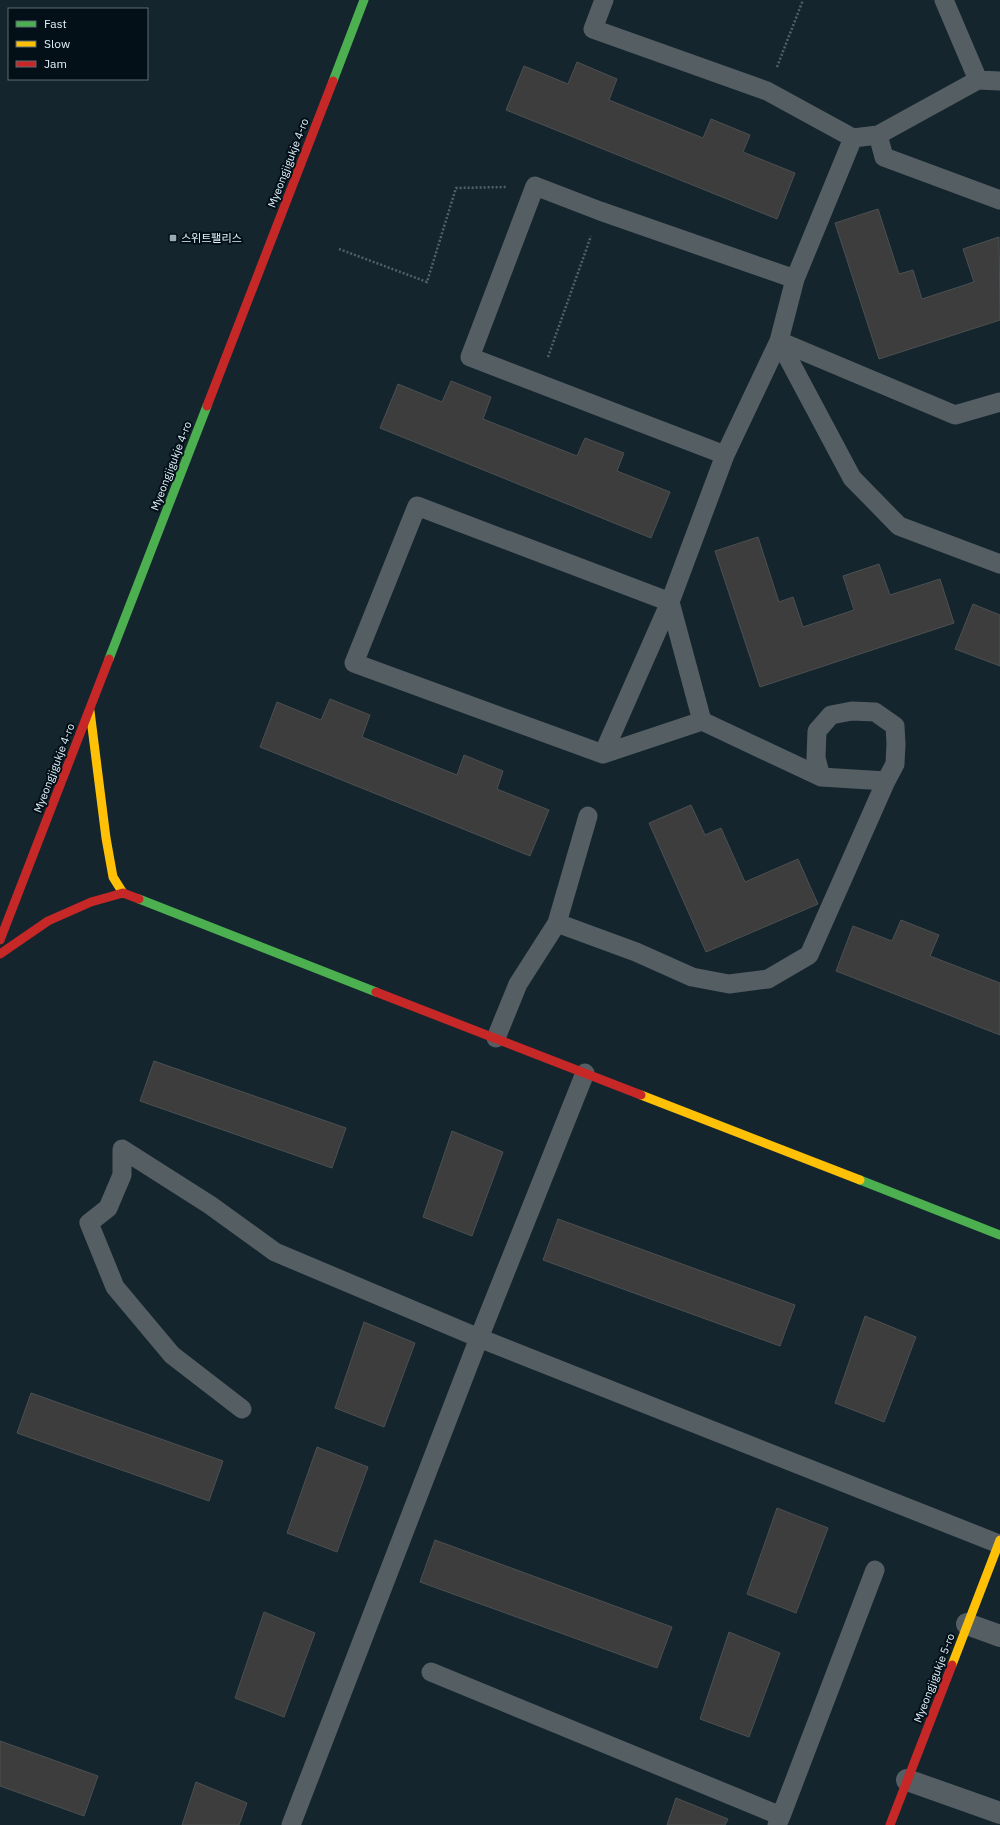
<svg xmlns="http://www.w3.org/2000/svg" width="1000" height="1825" viewBox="0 0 1000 1825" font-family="'IBM Plex Sans','Noto Sans KR',sans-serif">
<rect width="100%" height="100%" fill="#14252e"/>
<path fill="#3c3d3c" stroke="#4d5050" d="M577 62 617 79 609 100 703 138 711 119 750 135 743 152 795 173 777 219 506 110 524 66 568 84Z
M878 209 899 274 913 270 922 299 974 282 963 249 999 237 1000 320 879 359 835 223Z
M451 381 491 397 483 419 577 456 585 438 624 453 617 471 670 492 651 538 380 428 398 384 442 402Z
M758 537 779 602 793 597 803 627 854 610 843 576 879 564 890 595 940 579 954 623 760 687 715 551Z
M973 604 1000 615V666L955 649Z
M330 699 370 715 362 737 457 775 464 755 503 771 497 789 549 810 530 856 260 747 277 702 321 720Z
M691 805 705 835 721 828 745 882 798 859 818 904 706 952 649 823Z
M901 920 939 935 930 956 1000 983V1035L836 971 853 926 892 941Z
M154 1061 346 1128 332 1168 140 1101Z
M452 1131 503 1152 472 1236 423 1217Z
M558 1219 795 1305 780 1346 543 1260Z
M865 1316 916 1337 884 1422 835 1403Z
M364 1322 415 1343 384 1427 335 1408Z
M31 1393 223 1461 209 1501 17 1433Z
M317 1447 368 1467 337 1552 287 1533Z
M777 1508 828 1528 796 1613 747 1594Z
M435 1540 672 1627 657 1668 420 1582Z
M264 1612 315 1633 284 1717 235 1698Z
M729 1632 780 1653 749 1737 700 1719Z
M0 1741 98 1776 84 1816 0 1786Z
M196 1782 247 1803 239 1825H182Z
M676 1798 728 1819 725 1825H667Z"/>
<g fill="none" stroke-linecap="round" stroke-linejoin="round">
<path stroke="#556065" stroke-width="2.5" stroke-dasharray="2 2" stroke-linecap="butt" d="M777 67 803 0
M339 249 427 282 456 188 506 187
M548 357 591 236"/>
<path stroke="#555e63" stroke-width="19" d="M604 0 593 29 767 91 853 138
M944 0 978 80
M878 135 884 157 1000 200
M779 341 852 478 899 526 1000 564
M779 341 955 415 1000 402
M725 455 470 357 535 186 600 211 795 279
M603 754 702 721
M821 777 816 758 817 731 831 715 852 711 875 712 895 726 896 744 895 764 886 781
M557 923 636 952 692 977 729 984 768 979 809 955 886 781 821 777 702 721 670 602 417 506 354 663 603 754 670 602 725 455 779 341 795 279 853 138 878 135 978 80 1000 81
M496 1038 518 984 557 923 588 816
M242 1409 172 1355 115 1287 89 1223 108 1208 122 1175V1149L210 1205 275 1252 479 1338 999 1544
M431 1672 781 1816 777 1825
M781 1816 875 1570
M291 1825 479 1338 585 1073"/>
<path stroke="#555e63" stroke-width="22" d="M967 1624 1000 1636
M907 1780 1000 1813"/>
<path stroke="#4caf50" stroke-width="9" d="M333 81 364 0
M109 659 207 406
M139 899 376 992
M860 1180 1000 1235"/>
<path stroke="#ffc107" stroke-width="9" d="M90 711 106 838 113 877 123 893
M641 1095 860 1180
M952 1665 1000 1540"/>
<path stroke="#c62828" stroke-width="9" d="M207 406 333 81
M0 940 109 659
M0 954 48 921 91 902 123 893 139 899
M376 992 641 1095
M890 1825 952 1665"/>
</g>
<rect fill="#9aabb5" stroke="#041017" stroke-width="1.5" x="169" y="234" width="8" height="8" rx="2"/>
<g text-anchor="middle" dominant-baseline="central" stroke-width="4" stroke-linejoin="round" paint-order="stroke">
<g font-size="11" fill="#e2f3fe" stroke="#041017">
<text transform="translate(288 163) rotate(-69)">Myeongjigukje 4-ro</text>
<text transform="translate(171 466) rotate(-69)">Myeongjigukje 4-ro</text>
<text transform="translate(54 768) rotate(-69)">Myeongjigukje 4-ro</text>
<text transform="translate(934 1678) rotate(-69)">Myeongjigukje 5-ro</text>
</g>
<g font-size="11" fill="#e2f3fe" stroke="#041017" text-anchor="start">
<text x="181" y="238">스위트팰리스</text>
</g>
</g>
<rect x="8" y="8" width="140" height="72" fill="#041017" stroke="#5d6b73"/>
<rect x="16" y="21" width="20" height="6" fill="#4caf50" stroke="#5d6b73"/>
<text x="44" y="28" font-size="12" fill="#e2f3fe">Fast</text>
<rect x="16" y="41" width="20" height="6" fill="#ffc107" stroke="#5d6b73"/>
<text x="44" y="48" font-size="12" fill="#e2f3fe">Slow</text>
<rect x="16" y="61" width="20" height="6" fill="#c62828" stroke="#5d6b73"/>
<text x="44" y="68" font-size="12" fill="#e2f3fe">Jam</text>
</svg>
